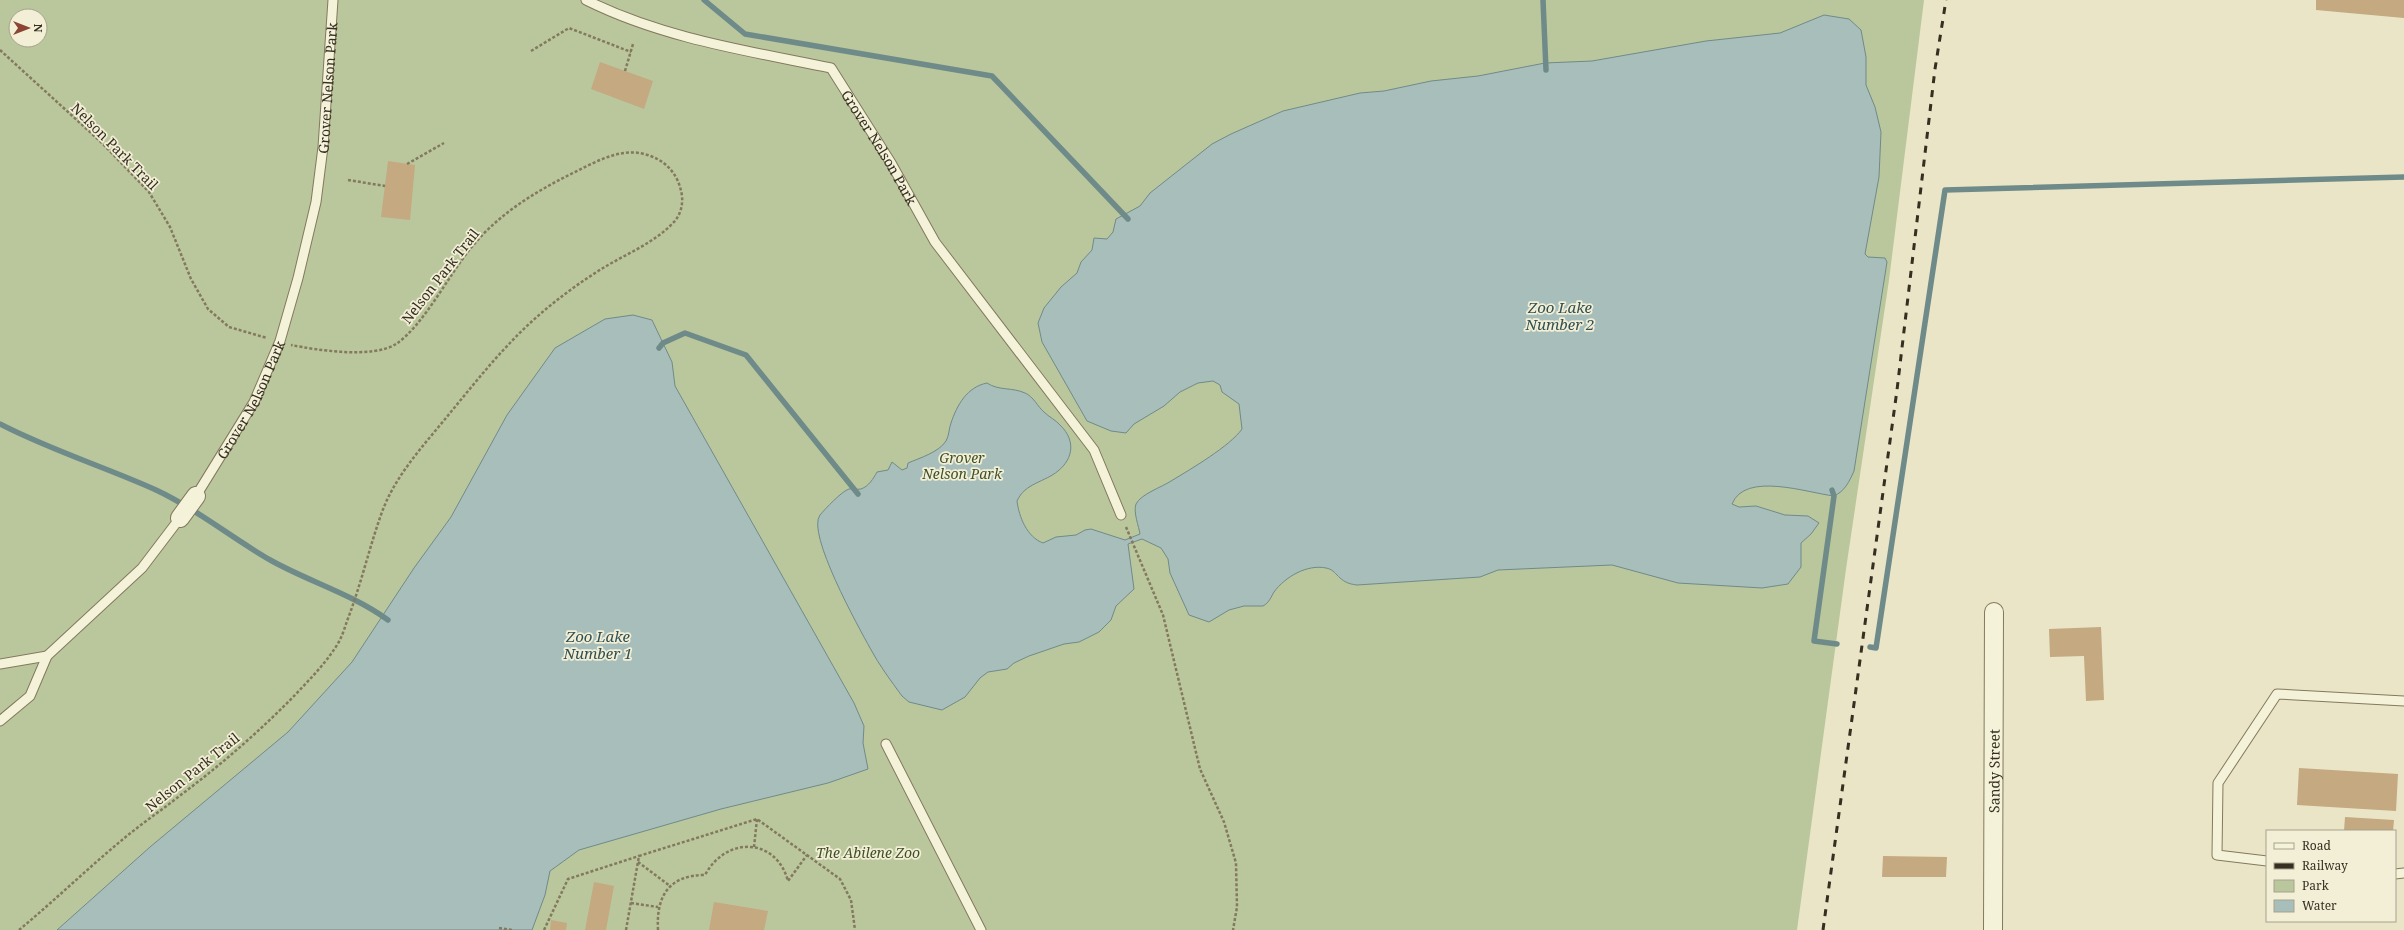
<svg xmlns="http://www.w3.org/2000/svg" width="2404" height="930" font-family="'Noto Serif',serif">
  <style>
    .green { fill: #bac79c; fill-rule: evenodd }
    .water { fill: #a8bebb; stroke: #6f8b89 }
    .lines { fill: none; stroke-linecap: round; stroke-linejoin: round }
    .stream { stroke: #6f8b89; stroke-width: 5.5 }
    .building { fill: #c4a981 }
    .lane-casing { stroke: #83795e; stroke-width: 11 }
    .street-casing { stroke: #83795e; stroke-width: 20 }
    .path { stroke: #83795e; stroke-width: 2.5; stroke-dasharray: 3 2; stroke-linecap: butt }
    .lane { stroke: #f5f2da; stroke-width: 9 }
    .street { stroke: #f5f2da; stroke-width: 18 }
    .rail { stroke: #352e21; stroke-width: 3; stroke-dasharray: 7 7; stroke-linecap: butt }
    .labels { text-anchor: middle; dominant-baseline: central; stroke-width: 3.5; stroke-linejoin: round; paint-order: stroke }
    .street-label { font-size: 14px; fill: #352e21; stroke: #f2efd6 }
    .park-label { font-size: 14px; font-style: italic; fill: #3f5029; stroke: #f2efd6 }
    .water-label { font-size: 15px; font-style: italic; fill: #315053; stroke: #f2efd6 }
  </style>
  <rect width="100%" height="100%" fill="#eae5c7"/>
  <!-- green -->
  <path class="green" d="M0 0H1924L1889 280 1846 569 1797 930H0ZM16 16H40V40H16Z"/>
  <!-- water -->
  <path class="water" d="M1824 15 1849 19 1861 30 1866 57V85L1875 107 1881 132 1879 177 1865 254 1868 257 1885 258 1887 262 1854 471C1849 482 1845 491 1834 496 1808 493 1745 471 1732 504L1739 507 1756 506 1785 515 1808 516 1819 523 1811 534 1801 543V567L1788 584 1762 588 1678 583 1612 565 1498 570 1480 577 1357 585C1337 583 1338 570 1326 568 1307 564 1285 577 1274 592 1271 597 1269 603 1263 606H1244L1229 610 1209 622 1189 615 1170 573 1168 559 1161 548 1142 539 1128 544 1134 589 1116 606 1111 620 1099 632 1079 642 1064 644 1029 656 1014 663 1007 669 988 672 980 678 965 697 942 710 909 702 902 696C891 681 879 665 870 648 859 628 806 533 820 515 825 509 842 491 849 489 852 488 857 490 861 489 869 486 873 479 877 472L888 470 892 462 902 470 907 468 908 463C920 458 939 452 946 441 949 436 949 428 951 423 957 405 967 387 987 383 999 391 1012 387 1025 393 1033 396 1038 407 1044 412 1049 417 1056 420 1061 426 1075 440 1074 458 1058 471 1045 482 1025 483 1017 501 1019 517 1027 537 1043 543L1056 537 1076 535 1085 530 1091 529 1125 540 1140 534C1139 527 1133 512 1136 504 1141 494 1162 487 1171 481 1191 469 1230 446 1242 429L1239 404 1222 392 1220 385 1213 381 1198 383 1180 392 1164 406 1134 424 1126 433 1111 431 1087 421 1042 342 1038 323 1044 308 1061 287 1077 273 1081 262 1092 250 1094 238 1107 239 1113 232 1116 219 1140 206 1150 193 1212 144 1231 134 1283 111 1360 93 1384 91 1431 81 1478 76 1545 63 1592 61 1706 41 1780 33Z
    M633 315 652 320 672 362 675 386 854 703 864 726 863 743 868 769 828 783 721 809 579 850 550 871 545 895 532 930H57L150 847 288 732 352 662 414 568 451 517 507 415 555 348 605 319Z"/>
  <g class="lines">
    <!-- stream -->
    <path class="stream" d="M704 0 745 34 992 76 1128 219
      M1543 0 1546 70
      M659 348 663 343 685 333 746 355 858 494
      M0 424C50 450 105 467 156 490 197 509 233 539 272 561 310 582 352 594 388 620
      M1832 490 1834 496 1814 641 1837 644
      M1870 647 1876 648 1945 190 2404 177"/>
  </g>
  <!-- building -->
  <path class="building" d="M2316 0H2404V18L2316 10Z
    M600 62 653 81 644 109 591 89Z
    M388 161 415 165 410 220 381 217Z
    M2101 627 2104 700 2086 701 2084 656 2050 657 2049 629Z
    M2299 768 2398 774 2396 811 2297 805Z
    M2345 817 2394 820 2393 831H2344Z
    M1883 856 1947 857 1946 877H1882Z
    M594 882 614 886 606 930H585Z
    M714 902 768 911 764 930H709Z
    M551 920 567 923 566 930H550Z"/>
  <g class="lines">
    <defs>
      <g id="lane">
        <path id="s1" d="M586 0C662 38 748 51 831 68L891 163 935 242 1094 450 1121 515"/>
        <path id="s2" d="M196 496 254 402 280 341 298 278 316 202 323 147 333 0"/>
        <path d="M0 664 47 656"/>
        <path d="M0 721 30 696 47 656 142 568 180 518"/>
        <path d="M886 744 981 930"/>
        <path d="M2267 861 2217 855 2218 783 2277 694 2404 701"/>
        <path d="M2395 874 2404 873"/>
      </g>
      <g id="street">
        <path d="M180 518 196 496"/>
        <path id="s3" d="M1993 930 1994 612"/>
      </g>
    </defs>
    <!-- lane casing -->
    <use href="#lane" class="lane-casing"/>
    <!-- street casing -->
    <use href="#street" class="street-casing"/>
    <!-- path -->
    <path class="path" d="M0 50 102 143 149 192 170 227 191 279 208 309 229 327 267 338
      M531 51 569 28 631 52
      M625 71 633 44
      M407 164 444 143
      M348 180 385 186
      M1126 527 1163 615 1200 769 1224 822 1236 863 1237 907 1233 930
      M754 847 757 819
      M638 862 670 886
      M631 903 658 907
      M499 928 512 930
      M19 930C54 901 87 869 122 840 141 824 162 810 182 794 222 764 261 730 296 694 310 679 324 665 335 648 341 640 344 630 347 621 361 585 369 548 382 512 396 474 425 444 450 413 469 390 488 366 509 344 536 315 569 289 603 268 626 254 654 243 673 223 680 216 683 206 682 196 679 174 665 159 644 154 622 148 599 160 579 170 538 190 500 212 470 249 449 275 423 326 396 344 372 359 317 350 291 345
      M544 930 568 879 639 856
      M626 930 639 856 757 819 840 879 851 900 855 930
      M658 930C656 896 669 875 705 875 726 836 776 837 788 881L807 855"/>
    <!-- lane -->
    <use href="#lane" class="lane"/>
    <!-- street -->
    <use href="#street" class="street"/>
    <!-- rail -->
    <path class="rail" d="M1823 930 1897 390 1935 69 1946 0"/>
  </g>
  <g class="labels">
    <!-- street labels -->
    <g class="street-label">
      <text stroke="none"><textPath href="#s2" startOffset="435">Grover Nelson Park</textPath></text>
      <text transform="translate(115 146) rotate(45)">Nelson Park Trail</text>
      <text stroke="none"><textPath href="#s1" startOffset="348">Grover Nelson Park</textPath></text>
      <text transform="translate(440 276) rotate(-52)">Nelson Park Trail</text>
      <text stroke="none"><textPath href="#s2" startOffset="111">Grover Nelson Park</textPath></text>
      <text stroke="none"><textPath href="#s3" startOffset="159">Sandy Street</textPath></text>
      <text transform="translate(192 772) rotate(-39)">Nelson Park Trail</text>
    </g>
    <!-- park labels -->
    <g class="park-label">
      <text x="962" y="457">Grover<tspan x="962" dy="16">Nelson Park</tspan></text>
      <text x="868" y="852">The Abilene Zoo</text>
    </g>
    <!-- water labels -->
    <g class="water-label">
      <text x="1560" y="307">Zoo Lake<tspan x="1560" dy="17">Number 2</tspan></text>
      <text x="598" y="636">Zoo Lake<tspan x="598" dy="17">Number 1</tspan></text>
    </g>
  </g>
  <!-- legend -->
  <rect x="2266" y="830" width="130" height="92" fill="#f2efd6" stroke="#a6a28e"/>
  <rect x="2274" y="843" width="20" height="6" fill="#f5f2da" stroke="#a6a28e"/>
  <text x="2302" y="850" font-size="12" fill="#352e21">Road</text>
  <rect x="2274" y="863" width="20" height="6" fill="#352e21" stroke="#a6a28e"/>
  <text x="2302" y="870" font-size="12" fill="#352e21">Railway</text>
  <rect x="2274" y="880" width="20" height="12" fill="#bac79c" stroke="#a6a28e"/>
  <text x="2302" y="890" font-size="12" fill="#352e21">Park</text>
  <rect x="2274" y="900" width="20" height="12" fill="#a8bebb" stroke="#a6a28e"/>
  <text x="2302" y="910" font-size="12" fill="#352e21">Water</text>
  <!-- north arrow -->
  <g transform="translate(28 28) rotate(90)"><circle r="19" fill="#f2efd6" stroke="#a6a28e"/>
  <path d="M0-3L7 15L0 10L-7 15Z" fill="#8c4435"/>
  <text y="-6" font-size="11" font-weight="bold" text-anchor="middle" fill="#352e21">N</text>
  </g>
</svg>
